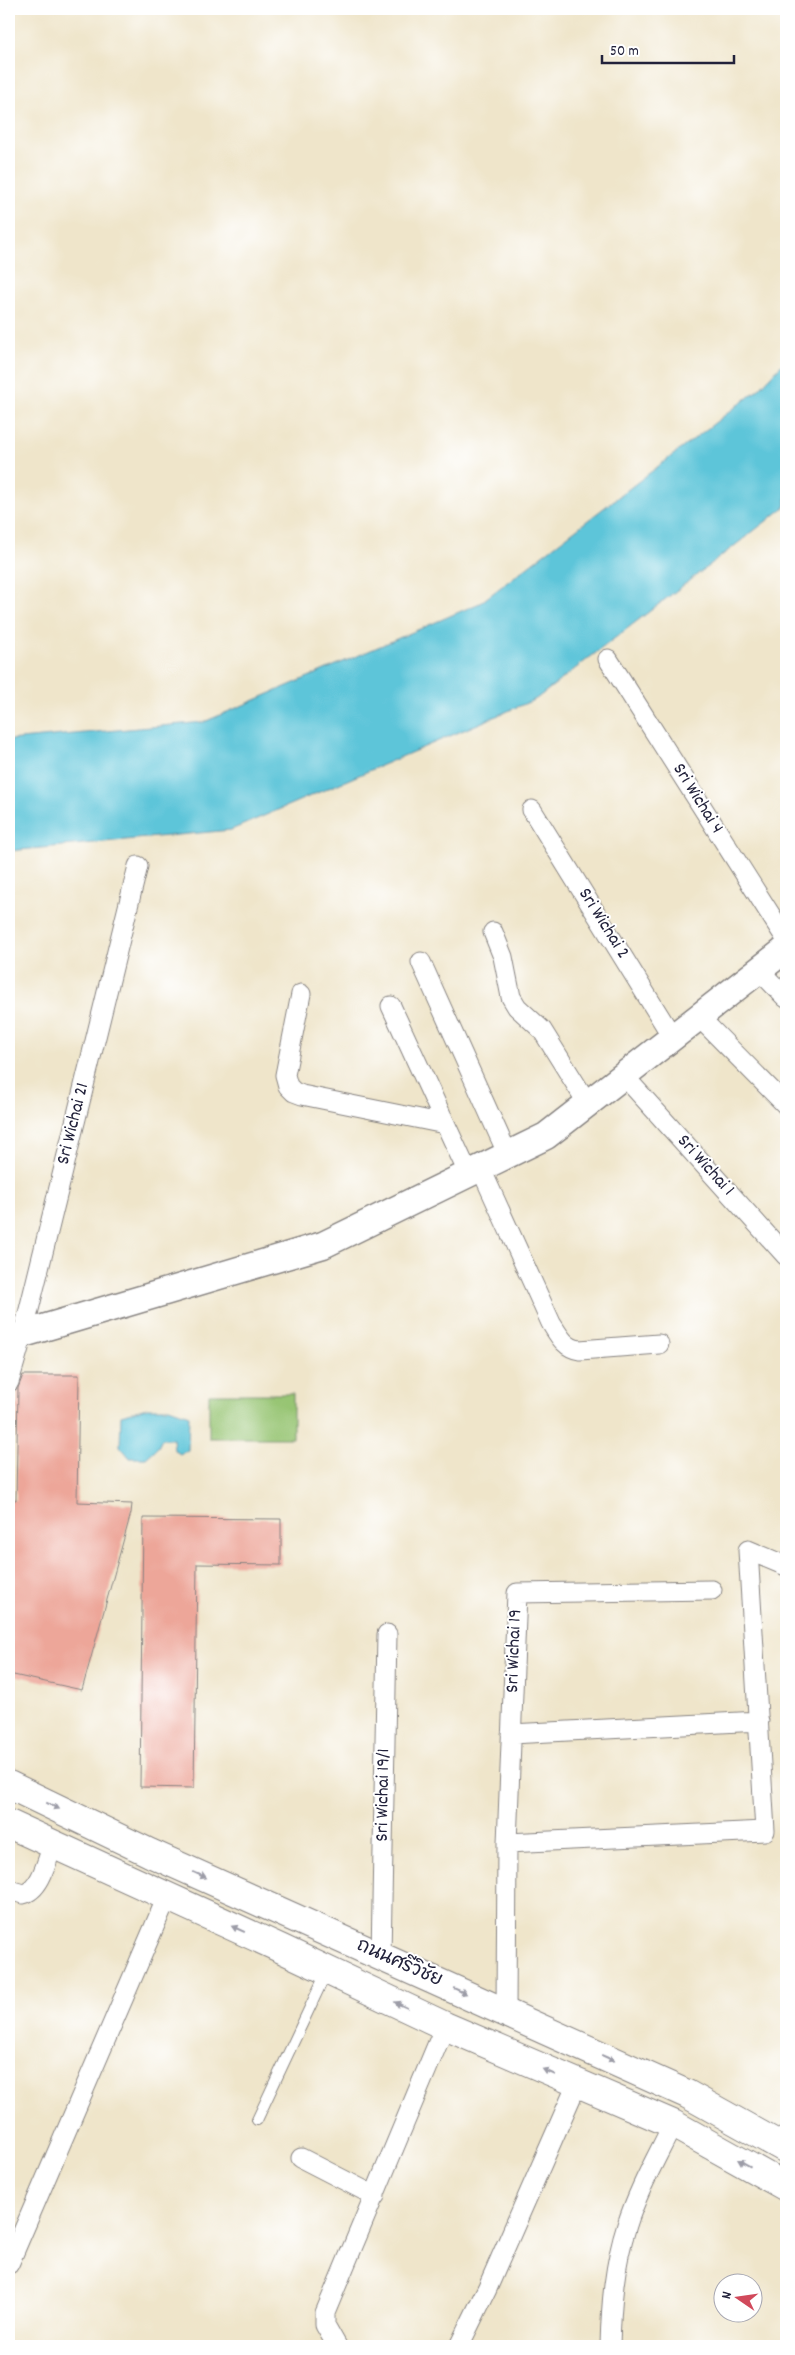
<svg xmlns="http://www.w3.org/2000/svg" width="795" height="2355" font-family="Dekko,'Playpen Sans Thai',sans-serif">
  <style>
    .green { fill: #97c573; stroke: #5c7457 }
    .water { fill: #5dc5d9; stroke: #40748a }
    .building { fill: #eda699 }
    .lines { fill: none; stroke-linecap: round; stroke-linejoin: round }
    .lane-casing { stroke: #888482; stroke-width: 12 }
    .street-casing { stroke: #888482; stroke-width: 21 }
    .secondary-casing { stroke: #888482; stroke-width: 29 }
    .primary-casing { stroke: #888482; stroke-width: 30 }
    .lane { stroke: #fff; stroke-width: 10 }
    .street { stroke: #fff; stroke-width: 19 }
    .secondary { stroke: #fff; stroke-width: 26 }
    .primary { stroke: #fff; stroke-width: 28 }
    .oneway { fill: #9c9ca7 }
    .labels { text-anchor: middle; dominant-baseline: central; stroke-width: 4; stroke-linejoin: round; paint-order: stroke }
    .street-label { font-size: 19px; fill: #22223b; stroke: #fff }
  </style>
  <rect width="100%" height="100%" fill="#fff"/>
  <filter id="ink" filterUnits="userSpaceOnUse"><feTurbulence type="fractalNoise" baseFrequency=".02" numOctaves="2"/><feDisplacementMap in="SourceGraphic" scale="10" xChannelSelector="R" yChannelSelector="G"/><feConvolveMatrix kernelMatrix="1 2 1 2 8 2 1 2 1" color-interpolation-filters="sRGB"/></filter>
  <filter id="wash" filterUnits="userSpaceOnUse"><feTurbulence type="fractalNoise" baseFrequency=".0096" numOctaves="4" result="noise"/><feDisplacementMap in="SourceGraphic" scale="20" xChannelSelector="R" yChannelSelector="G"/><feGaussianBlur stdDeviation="1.12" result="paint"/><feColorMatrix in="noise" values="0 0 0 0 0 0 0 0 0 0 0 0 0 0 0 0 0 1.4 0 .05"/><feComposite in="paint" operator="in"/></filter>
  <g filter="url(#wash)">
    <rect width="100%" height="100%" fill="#efe5ca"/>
    <!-- green -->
    <path class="green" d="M209 1394H293V1438H209Z"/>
    <!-- water -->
    <path class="water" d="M786 360V506L536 699 231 830 9 851V740L204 722 480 603 759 389Z
      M147 1408H169L189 1415 188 1450 180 1454 174 1450 173 1439H162L158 1447 146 1458H130L120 1446 121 1415Z"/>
    <g id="blocks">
      <!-- building -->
      <path class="building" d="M23 1375H79L77 1502 132 1504 131 1513 82 1690 9 1674V1499L16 1500 18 1388Z
        M143 1518 281 1519V1565L197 1564 194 1788 140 1787Z"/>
    </g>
  </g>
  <g filter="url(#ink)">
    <use href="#blocks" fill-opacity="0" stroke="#888482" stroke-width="1"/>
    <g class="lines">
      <defs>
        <path id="lane" d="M257 2120 327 1971"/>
        <path id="street" d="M608 659 786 939
          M532 810 673 1038
          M493 932 503 957 511 997 517 1007 542 1030 588 1104
          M421 962 508 1155
          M759 970 786 998
          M301 994 285 1075 288 1086 294 1092 302 1095 445 1124
          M391 1006 469 1175
          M699 1017 786 1105
          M624 1076 786 1256
          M481 1169 551 1323C559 1336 565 1348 580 1350L659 1344
          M9 1382 23 1334 138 866
          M511 1734 759 1721
          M507 1843 765 1831 748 1550 786 1566
          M9 1890 23 1894C41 1890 47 1860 53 1844
          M381 1956 387 1634
          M506 2012 507 1843 517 1593 712 1590
          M301 2158 375 2196
          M9 2264 167 1897
          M337 2346 325 2325V2313L445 2026
          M459 2346 487 2289 577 2084
          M610 2346C611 2305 614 2265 627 2225 638 2190 657 2157 673 2124"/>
        <path id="secondary" d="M23 1334 323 1245 546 1136 786 949"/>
        <path id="primary" d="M9 1785 150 1853 687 2094 786 2149
          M9 1824 282 1949 445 2026 673 2124 786 2187"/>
      </defs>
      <!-- lane casing -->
      <use href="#lane" class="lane-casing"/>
      <!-- street casing -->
      <use href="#street" class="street-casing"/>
      <!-- secondary casing -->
      <use href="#secondary" class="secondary-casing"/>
      <!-- primary casing -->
      <use href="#primary" class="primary-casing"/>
      <!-- lane -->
      <use href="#lane" class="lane"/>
      <!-- street -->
      <use href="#street" class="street"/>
      <!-- secondary -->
      <use href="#secondary" class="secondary"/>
      <!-- primary -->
      <use href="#primary" class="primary"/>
    </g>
    <!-- one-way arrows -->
    <defs><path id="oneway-solid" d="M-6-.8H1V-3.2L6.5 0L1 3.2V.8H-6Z" transform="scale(1.25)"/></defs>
    <g class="oneway">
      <use href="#oneway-solid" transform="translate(53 1806) rotate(26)"/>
      <use href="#oneway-solid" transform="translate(200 1875) rotate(24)"/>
      <use href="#oneway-solid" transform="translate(238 1929) rotate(-156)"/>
      <use href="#oneway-solid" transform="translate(460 1991) rotate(24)"/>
      <use href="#oneway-solid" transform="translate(401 2005) rotate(-155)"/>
      <use href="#oneway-solid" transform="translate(608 2058) rotate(24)"/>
      <use href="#oneway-solid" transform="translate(549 2072) rotate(-156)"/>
      <use href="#oneway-solid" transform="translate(744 2163) rotate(-151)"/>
    </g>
  </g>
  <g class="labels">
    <!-- street labels -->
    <g class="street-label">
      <text transform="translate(697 799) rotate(58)">Sri Wichai 4</text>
      <text transform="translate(603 924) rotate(58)">Sri Wichai 2</text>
      <text transform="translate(74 1124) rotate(-76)">Sri Wichai 21</text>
      <text transform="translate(705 1166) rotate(48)">Sri Wichai 1</text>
      <text transform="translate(515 1651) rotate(-88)">Sri Wichai 19</text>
      <text transform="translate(384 1795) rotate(-89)">Sri Wichai 19/1</text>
      <text transform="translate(399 1964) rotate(24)">ถนนศรีวิชัย</text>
    </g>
  </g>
  <!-- margin -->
  <rect width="795" height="2355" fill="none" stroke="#fff" stroke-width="30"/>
  <!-- north arrow -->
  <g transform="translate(738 2298) rotate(283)"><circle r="24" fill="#ffffff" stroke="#a7a7b1"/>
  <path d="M0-4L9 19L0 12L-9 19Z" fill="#d1495b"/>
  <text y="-8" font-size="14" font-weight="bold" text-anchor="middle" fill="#22223b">N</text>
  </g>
  <!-- scale -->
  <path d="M602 55v8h132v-8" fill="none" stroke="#22223b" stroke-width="2.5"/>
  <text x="610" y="55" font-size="15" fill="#22223b" stroke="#ffffff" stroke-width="4" paint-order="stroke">50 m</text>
</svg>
